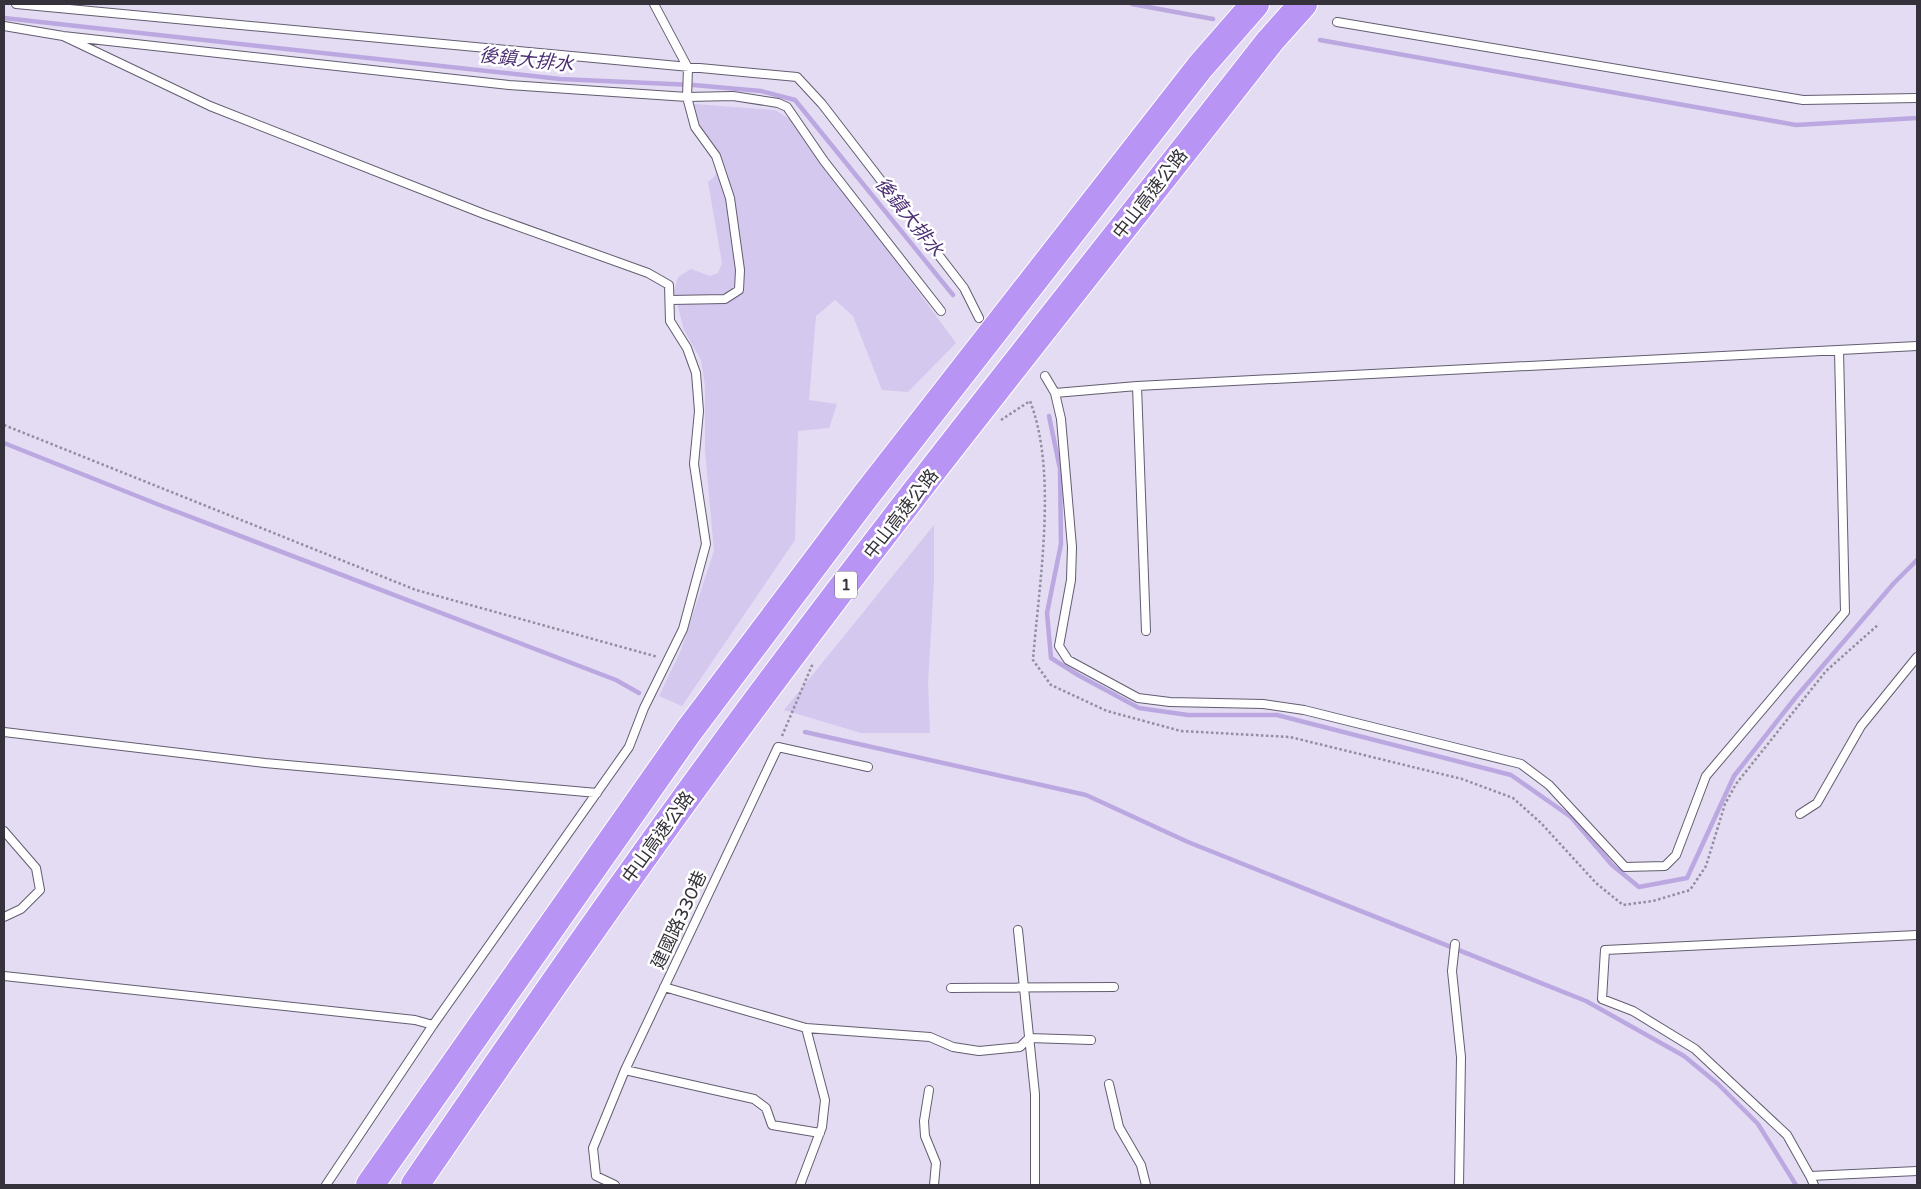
<svg xmlns="http://www.w3.org/2000/svg" width="1921" height="1189" font-family="'Varela Round','Noto Sans TC',sans-serif">
  <style>
    .green { fill: #d4c8ee }
    .lines { fill: none; stroke-linecap: round; stroke-linejoin: round }
    .stream { stroke: #bca8e1; stroke-width: 4.5 }
    .service-casing { stroke: #635d70; stroke-width: 10 }
    .motorway-casing { stroke: #fff; stroke-width: 30 }
    .path { stroke: #938d9e; stroke-width: 2.5; stroke-dasharray: 2.5 2.5; stroke-linecap: butt }
    .service { stroke: #fff; stroke-width: 8 }
    .motorway { stroke: #b894f4; stroke-width: 28 }
    .labels { text-anchor: middle; dominant-baseline: central; stroke-width: 5; stroke-linejoin: round; paint-order: stroke }
    .shield { fill: #fff; stroke: #727076; stroke-width: 1 }
    .shield-label { font-size: 16px; font-weight: bold; fill: #35323b }
    .street-label { font-size: 18px; fill: #35323b; stroke: #fff }
    .water-label { font-size: 19px; font-style: italic; fill: #4c3074; stroke: #fff }
  </style>
  <rect width="100%" height="100%" fill="#e3dcf3"/>
  <!-- green -->
  <path class="green" d="M694 104 775 110 793 121 956 343 908 392 882 390 853 316 835 300 816 316 809 400 837 404 829 428 798 431 795 540 682 706 659 696 681 650 714 551 705 451V386L701 360 684 330 674 291 678 277 691 269 710 276 718 273 722 263 708 182 715 176 718 164 691 114Z
    M934 525V581L928 683 930 733H861L784 710Z"/>
  <g class="lines">
    <!-- stream -->
    <path class="stream" d="M1132 4 1213 19
      M4 18 560 79 693 85 761 91 795 100 953 295
      M1320 40 1796 125 1917 118
      M1049 416 1060 469 1061 544 1047 613 1051 658 1078 675 1139 708 1188 715H1277L1511 775 1571 817 1612 865 1639 887 1687 878 1734 776 1796 697 1894 583 1917 560
      M4 443 162 506 616 680 639 693
      M805 732 1086 795 1188 842 1586 1001 1684 1056 1718 1084 1758 1124 1796 1185"/>
    <defs>
      <path id="service" d="M16 4 797 77 822 104 964 288 979 318
        M654 4 688 68 687 97 695 127 716 156 730 198 740 270 739 290 725 299 670 300
        M1337 22 1803 100 1917 98
        M4 26 63 36 509 85 687 97 733 96 778 103 787 107 824 161 941 311
        M63 36 210 106 484 214 648 273 669 285 670 321 687 348 696 373 699 411 694 464 706 544 683 629 644 708 629 747 433 1025 326 1185
        M1045 376 1055 393 1061 419 1072 547 1071 580 1059 646 1068 660 1138 698 1170 702 1263 704 1304 710 1521 764 1549 785 1625 867 1665 866 1676 855 1706 776 1845 612 1839 351
        M1137 386 1146 631
        M1055 393 1137 386 1917 346
        M4 732 265 763 597 793
        M1800 814 1817 803 1861 726 1917 657
        M4 831 36 868 40 890 21 909 4 917
        M1018 930 1035 1094V1185
        M1455 944 1452 971 1461 1057 1459 1185
        M4 976 415 1020 433 1025
        M664 987 806 1028 930 1037 953 1047 979 1051 1020 1047 1029 1038 1091 1040
        M951 988 1114 987
        M625 1070 754 1099 766 1108 772 1125 820 1133
        M1109 1084 1119 1127 1141 1165 1146 1185
        M929 1090 924 1121 925 1136 936 1163 934 1185
        M1810 1176 1787 1135 1695 1049 1633 1011 1602 999 1605 950 1917 935
        M615 1185 596 1176 593 1148 625 1070 778 747 868 767
        M800 1185 822 1127 825 1100 806 1028
        M1814 1185 1810 1176 1917 1171"/>
      <path id="motorway" d="M370 1185 688 732 867 494 1200 67 1255 4
        M415 1185C512 1043 610 901 712 762 891 517 1083 280 1270 41L1303 4"/>
    </defs>
    <!-- service casing -->
    <use href="#service" class="service-casing"/>
    <!-- motorway casing -->
    <use href="#motorway" class="motorway-casing"/>
    <!-- path -->
    <path class="path" d="M1001 420 1030 401C1058 473 1039 583 1033 660L1051 685 1107 711 1181 731 1290 737 1462 779 1513 798 1541 823 1596 883 1623 905 1653 901 1690 890 1706 866 1725 804 1736 784 1826 671 1879 624
      M4 425 416 590 658 657
      M782 736 813 663"/>
    <!-- service -->
    <use href="#service" class="service"/>
    <!-- motorway -->
    <use href="#motorway" class="motorway"/>
  </g>
  <g class="labels">
    <!-- shield labels -->
    <rect class="shield" x="835" y="571.5" width="22" height="27" rx="4"/>
    <g class="shield-label">
      <text x="846" y="585">1</text>
    </g>
    <!-- street labels -->
    <g class="street-label">
      <text transform="translate(1150 194) rotate(-52)">中山高速公路</text>
      <text transform="translate(901 514) rotate(-52)">中山高速公路</text>
      <text transform="translate(658 837) rotate(-54)">中山高速公路</text>
      <text transform="translate(679 920) rotate(-65)">建國路330巷</text>
    </g>
    <!-- water labels -->
    <g class="water-label">
      <text transform="translate(526 60) rotate(6)">後鎮大排水</text>
      <text transform="translate(909 217) rotate(51)">後鎮大排水</text>
    </g>
  </g>
  <!-- border -->
  <rect width="1921" height="1189" fill="none" stroke="#35323b" stroke-width="10"/>
</svg>
